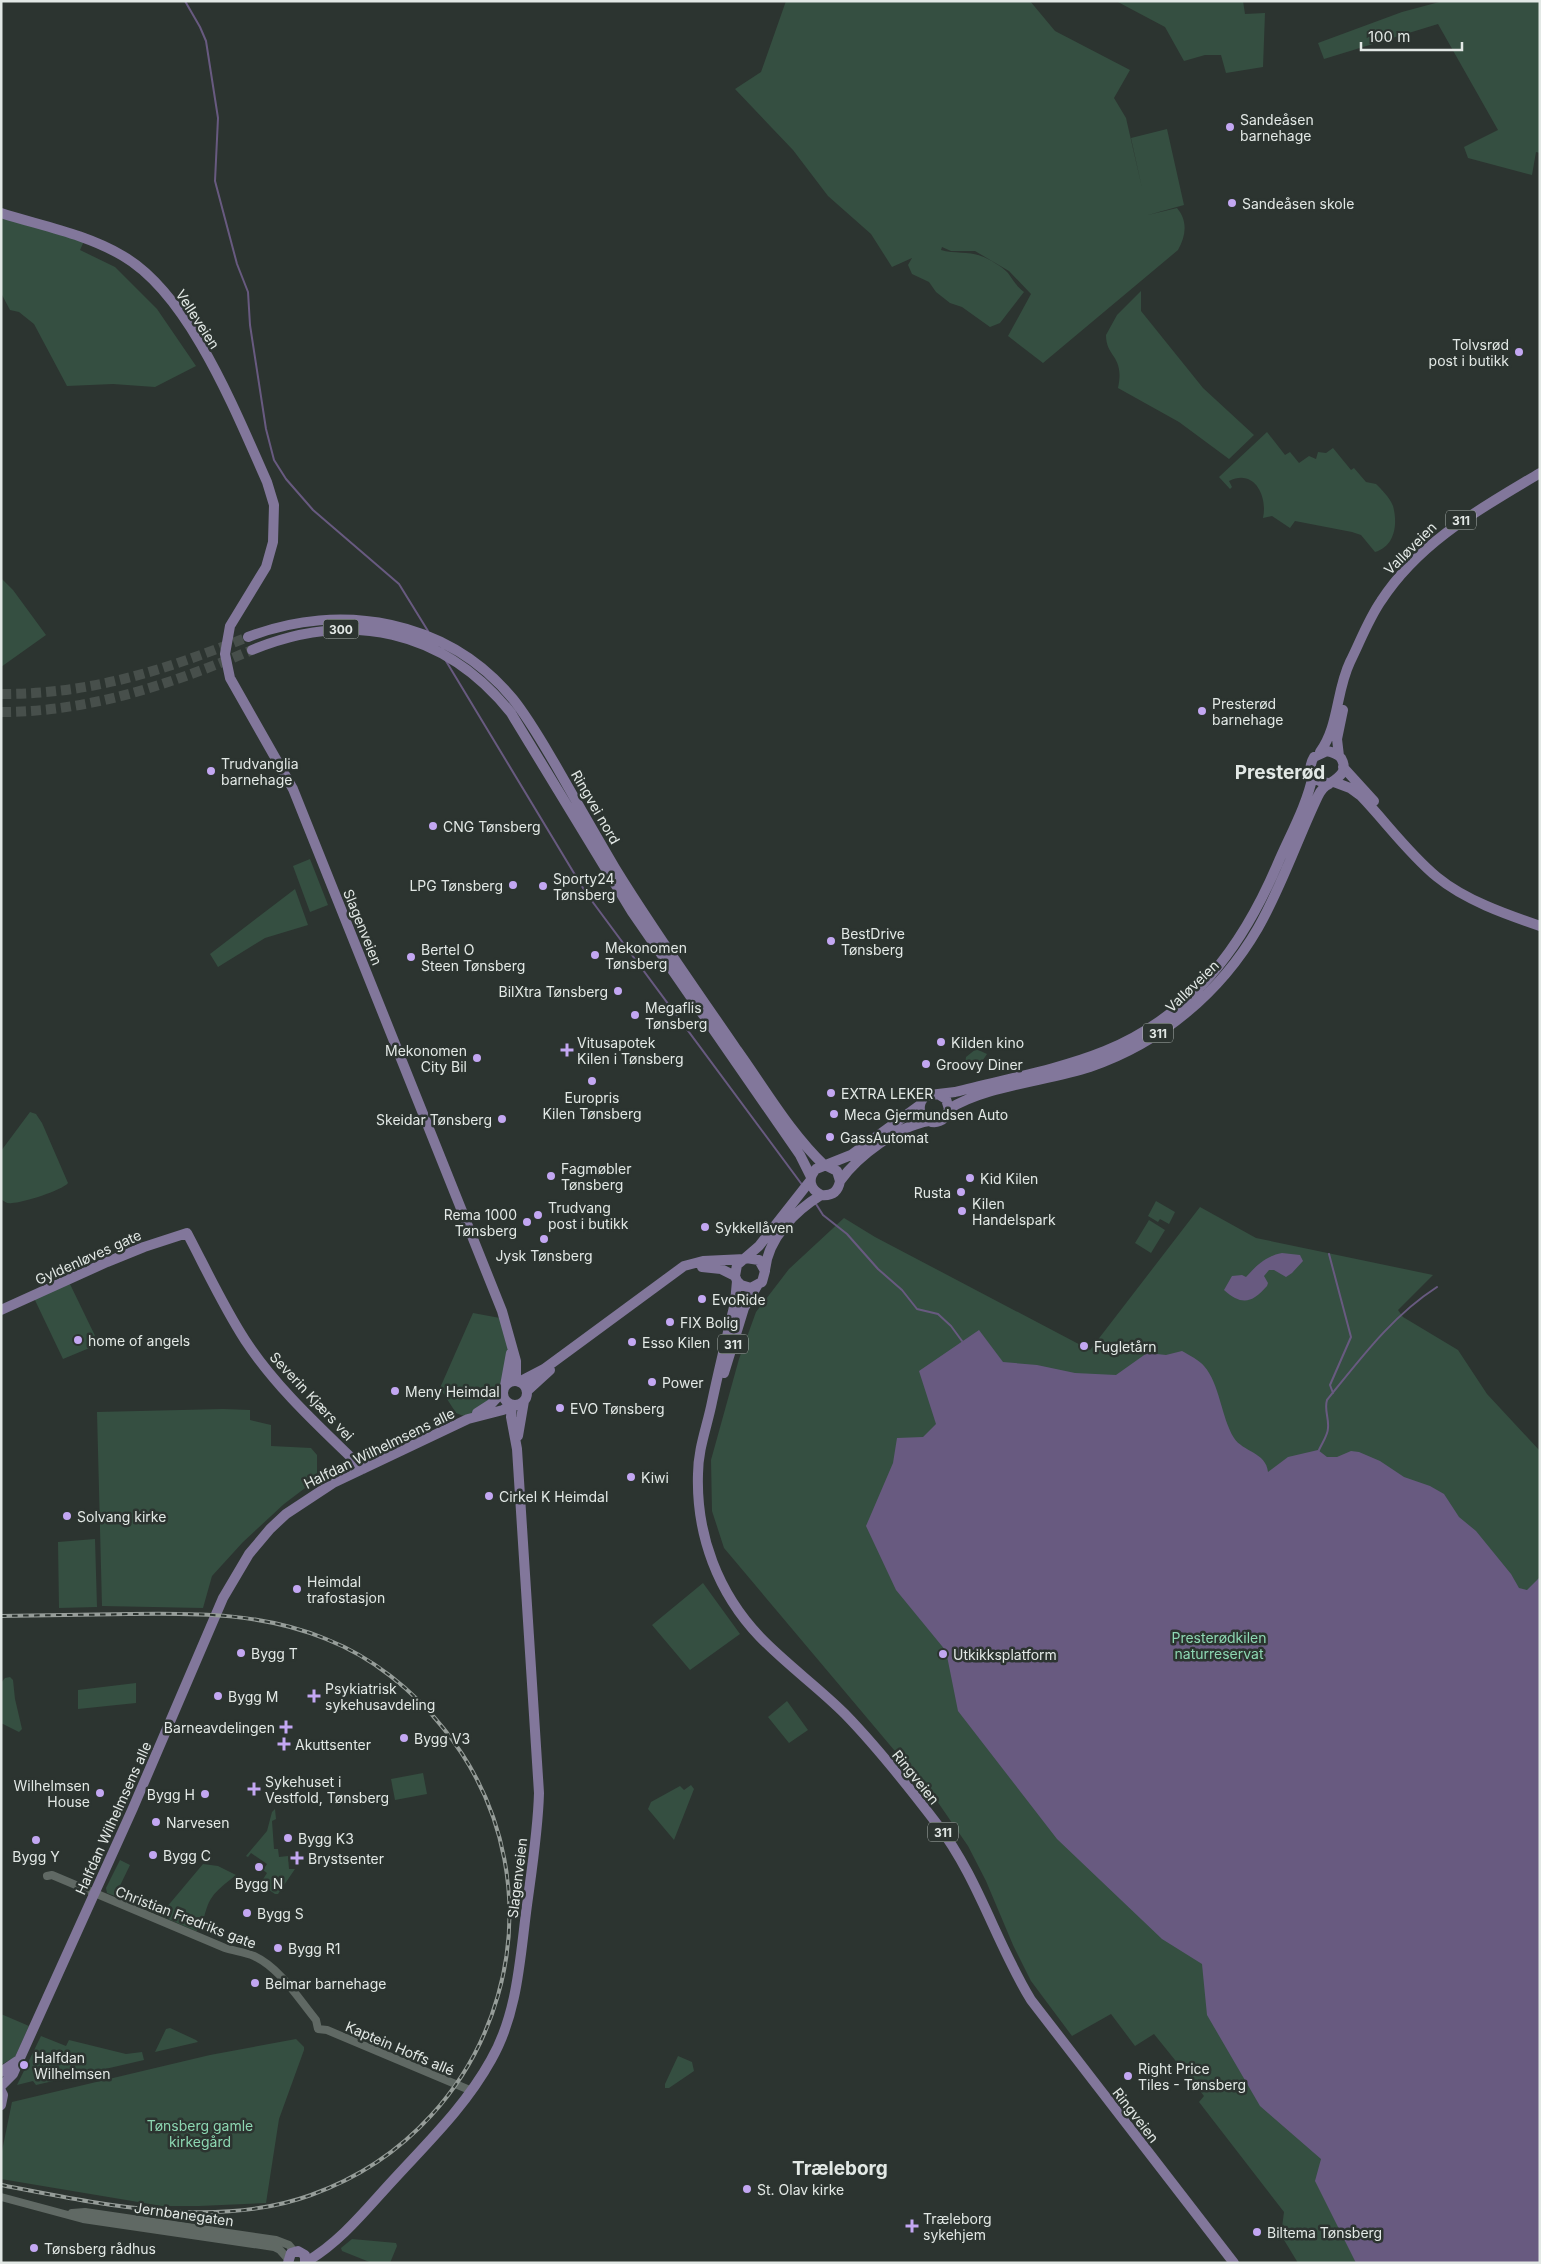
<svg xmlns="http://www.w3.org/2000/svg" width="1541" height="2264" font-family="Inter,sans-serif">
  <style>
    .green { fill: #354f41 }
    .water { fill: #685a80 }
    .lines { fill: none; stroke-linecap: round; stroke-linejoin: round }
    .stream { stroke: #685a80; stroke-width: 2 }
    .major-tunnel { stroke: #474f4b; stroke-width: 10; stroke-dasharray: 10 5; stroke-linecap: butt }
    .minor { stroke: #606964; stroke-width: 8 }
    .major { stroke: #82779b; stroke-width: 10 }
    .rail-casing { stroke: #969d99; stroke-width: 4 }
    .rail { stroke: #2c3430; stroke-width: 2; stroke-dasharray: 5.5; stroke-linecap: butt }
    .poi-dot { fill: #c3a7f2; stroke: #2c3430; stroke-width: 2 }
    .labels { text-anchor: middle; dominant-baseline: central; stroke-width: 5; stroke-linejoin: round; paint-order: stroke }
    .shield { fill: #2c3430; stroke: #abb2af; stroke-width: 1 }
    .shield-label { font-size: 12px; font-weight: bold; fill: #e2e8e5 }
    .poi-label { font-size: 14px; fill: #e2e8e5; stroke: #2c3430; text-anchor: start }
    .street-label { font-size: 14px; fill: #e2e8e5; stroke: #2c3430 }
    .park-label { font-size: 14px; fill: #8dd7b2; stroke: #2c3430 }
    .district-label { font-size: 19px; font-weight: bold; fill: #e2e8e5; stroke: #2c3430 }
  </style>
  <rect width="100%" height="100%" fill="#2c3430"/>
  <!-- green -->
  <path class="green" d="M786 1H1030L1055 31 1130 70 1114 98 1126 118 1142 188 1131 138 1167 129 1184 205 1148 215 1177 208C1188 221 1186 236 1178 250L1043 363 1008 336 1031 294 1009 271 975 251H951L942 247 941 250C954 254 968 251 981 256 989 259 1003 267 1008 273 1014 281 1016 286 1024 292L1000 323 990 327 962 307 950 303 936 292 929 282 912 274 908 265 912 258 892 267 871 234 828 196 793 150 735 89 761 72Z
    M1116 1H1243L1245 14 1265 13 1263 67 1226 73 1221 55H1205L1184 61 1165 27Z
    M1443 1H1540V153L1536 152 1532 175 1468 158 1464 147 1498 130 1438 24 1324 59 1318 43 1402 12Z
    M1 218 85 239 80 250 115 267 157 309 196 366 155 387 113 384 67 386 34 324 19 312 10 310 1 293Z
    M1141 291V311L1203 388 1254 435 1229 459 1179 422 1118 388C1125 355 1106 358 1106 335L1117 315Z
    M1267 432 1285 455 1290 452 1299 463 1309 456 1316 459 1318 452 1326 453 1333 448 1351 470 1354 468 1366 482 1376 484C1382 490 1390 498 1393 506 1398 524 1395 546 1375 552L1361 535 1352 532 1295 521 1290 528 1272 516 1263 518C1268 496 1254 468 1229 481L1232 487 1230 489 1219 477Z
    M1 578 13 590 46 635 1 667Z
    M310 859 328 905 310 912 293 866Z
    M295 889 308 925 265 938 218 967 210 954Z
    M976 1049 987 1054 979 1066 967 1070 965 1064 966 1057Z
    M30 1112 36 1114 42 1123 68 1183C63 1190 22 1203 12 1203 7 1204 5 1202 1 1199V1151Z
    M1156 1201 1175 1212 1169 1224 1160 1219 1158 1222 1148 1216Z
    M1200 1207 1256 1238 1433 1275 1398 1310 1403 1317 1458 1350 1487 1394 1540 1451V2263H1298L1281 2235 1284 2212 1199 2102 1204 2096 1154 2034 1135 2046 1111 2014 1072 2036 1031 1981 1013 1945 986 1881 968 1846 937 1801 724 1548 712 1511 711 1460 739 1359 756 1312 789 1269 844 1218 875 1237 1090 1350Z
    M1149 1220 1165 1230 1151 1253 1135 1243Z
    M68 1280 99 1344 63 1359 33 1296Z
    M473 1313 500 1318 509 1346 501 1387 491 1402 466 1417 456 1413 440 1388Z
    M223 1409 250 1410V1420L271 1425V1446L311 1448 317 1455V1479L284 1504 243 1542 212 1576 203 1608 102 1606 97 1412Z
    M95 1539 97 1607 59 1608 58 1542Z
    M703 1583 740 1634 690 1670 652 1625Z
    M10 1677 13 1680 15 1699 22 1729 19 1732 1 1723V1683L5 1678Z
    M136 1683V1703L78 1709V1690Z
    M787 1701 808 1730 789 1743 768 1717Z
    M423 1773 427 1794 395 1800 391 1779Z
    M691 1785 694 1789 674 1840 648 1809 651 1802 680 1786 684 1790Z
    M275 1809 276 1819 272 1821 274 1849H278L279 1857 288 1856 289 1869H295L278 1894H275L260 1884 267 1873 263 1870 267 1864 251 1853 248 1857 246 1856 267 1831 272 1812Z
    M120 1860 130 1865 115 1896 107 1893 106 1888Z
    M203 1864 218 1866 236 1875C212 1894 208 1897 202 1927L196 1931 161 1916V1914Z
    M1 2014 29 2026 15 2057 1 2065Z
    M170 2028 196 2040 198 2042 155 2052 166 2029Z
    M41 2036 66 2046 69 2040 126 2054 142 2052 144 2060 36 2085 33 2081 17 2085Z
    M296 2039 304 2047V2050L279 2119 266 2203 199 2206H162L1 2179V2156L12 2102 210 2055Z
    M678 2056 692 2062 694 2071 669 2088H665V2084Z
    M352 2239 396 2243 397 2246 390 2263H372L342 2251 341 2248Z"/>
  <!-- water -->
  <path class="water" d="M1282 1253 1300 1255 1303 1261 1292 1273 1286 1277 1274 1270H1269L1264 1276 1268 1283 1267 1286C1252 1303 1242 1306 1224 1290L1232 1276 1242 1275 1246 1277C1257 1265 1266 1256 1282 1253Z
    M979 1330 1003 1362 1037 1365 1075 1373 1116 1375 1147 1353 1166 1355 1182 1351C1189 1355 1199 1360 1204 1366 1220 1384 1221 1417 1234 1438 1243 1452 1266 1452 1268 1472L1288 1457 1318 1450 1327 1457H1337L1351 1451 1359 1452 1380 1461 1404 1477 1430 1486 1444 1494 1459 1517 1476 1531 1511 1574 1519 1588 1527 1590 1540 1577V2263H1356L1315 2181 1321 2159 1260 2106 1207 2015 1202 1964 1162 1939 1057 1839 958 1711 946 1651 896 1590 866 1526 893 1463 897 1438 923 1437 936 1424 919 1371Z"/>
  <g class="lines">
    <!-- stream -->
    <path class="stream" d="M185 1 200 27 206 41 218 118 215 181 237 264 248 292 250 325 266 429 274 460 286 479 313 510 399 584 428 631
      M446 661 586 893 803 1186
      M816 1204 823 1215 847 1234 878 1269 902 1290 917 1309 938 1314 951 1326 962 1341
      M1329 1254 1351 1337 1330 1385 1333 1393
      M1319 1450C1322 1443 1328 1435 1328 1428 1329 1417 1324 1410 1327 1400 1361 1358 1392 1316 1437 1287"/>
    <!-- major-tunnel -->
    <path class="major-tunnel" d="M1 694C94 694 164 670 248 637
      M1 712C90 712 171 684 252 650"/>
    <!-- minor -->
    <path class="minor" d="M47 1876 52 1875 225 1948C234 1951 245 1952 254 1956 280 1968 298 1998 316 2020L318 2029 327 2030 472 2091
      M1 2197 83 2219 274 2247 280 2250 288 2259
      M72 2213 85 2212 276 2240 289 2245 294 2251"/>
    <!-- major -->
    <path class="major" d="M1 213C42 226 86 234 123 256 190 295 236 413 267 482L274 505 273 542 266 567 230 626 225 654 230 678 293 789 502 1311 516 1361V1381
      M248 637C341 601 448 620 513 699 529 719 542 742 555 764 575 799 595 834 615 868 653 930 696 990 737 1050 765 1089 790 1133 825 1166
      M252 650C349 610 444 629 511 713L632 912 800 1155 811 1177
      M1320 752C1339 726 1336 691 1350 662 1360 642 1368 620 1381 601 1420 541 1480 509 1540 473
      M1339 756 1337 739 1343 710
      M1343 767 1374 801
      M1334 782 1350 788 1361 796C1386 822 1408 853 1437 877 1465 900 1505 914 1540 926
      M938 1094 955 1092C1005 1079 1058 1070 1105 1051 1192 1015 1242 948 1278 863 1290 835 1307 805 1313 775
      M949 1109 946 1099 938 1094 925 1096C907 1116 941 1136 949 1109 984 1086 1047 1081 1090 1067 1161 1043 1221 992 1258 928 1282 886 1297 840 1318 796 1320 792 1324 786 1329 784 1338 778 1349 772 1341 758 1337 753 1332 752 1327 751L1314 757C1306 770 1314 783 1329 783
      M827 1166 837 1171 840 1181C838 1192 832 1196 821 1195 810 1189 807 1179 816 1169L851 1155 920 1105
      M840 1181C858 1156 898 1126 929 1121
      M746 1258 759 1260 765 1271 762 1282 751 1288 741 1285 737 1281 735 1276 737 1265 759 1246 810 1181
      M702 1267 721 1269 735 1276
      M765 1270C768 1238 795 1211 821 1195
      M737 1281 735 1303C727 1336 719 1369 712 1402 707 1427 698 1449 698 1474 696 1535 718 1593 760 1637 787 1665 818 1687 845 1714 878 1748 908 1786 937 1824 978 1877 996 1943 1031 2000L1234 2263
      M1 1310 107 1262 144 1247 187 1233C206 1269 223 1306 245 1340 277 1389 322 1429 363 1469
      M724 1373 744 1308 757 1286
      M503 1393a12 12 0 1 1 24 0a12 12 0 1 1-24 0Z
      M519 1382 544 1369 684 1266 703 1261 745 1259
      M505 1386 511 1353
      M527 1391 550 1370
      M477 1413 491 1404 502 1392
      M518 1436 524 1401
      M1 2072 17 2061
      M1 2086 13 2074 20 2058 133 1808 223 1598 249 1554 270 1529 286 1514 333 1483 468 1419 503 1410 511 1405
      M1 2091 3 2095 1 2105
      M306 2262C342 2241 367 2208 396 2177 431 2139 466 2105 491 2060 518 2013 520 1957 527 1905 532 1868 538 1830 539 1793L517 1449 511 1417 512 1405
      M288 2263 291 2253 298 2251 305 2255V2263"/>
    <defs>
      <path id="rail" d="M1 1616C45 1615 88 1615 131 1614 198 1613 263 1613 326 1639 372 1657 413 1690 444 1729 572 1888 504 2126 311 2195 215 2230 99 2204 1 2185"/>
    </defs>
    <!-- rail casing -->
    <use href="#rail" class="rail-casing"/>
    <!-- rail -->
    <use href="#rail" class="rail"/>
  </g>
  <!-- markers -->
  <g class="poi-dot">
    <circle cx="1230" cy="127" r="5"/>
    <circle cx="1232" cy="203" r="5"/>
    <circle cx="1519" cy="352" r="5"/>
    <circle cx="1202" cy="711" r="5"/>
    <circle cx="211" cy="771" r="5"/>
    <circle cx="433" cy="826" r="5"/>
    <circle cx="513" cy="885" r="5"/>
    <circle cx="543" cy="886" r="5"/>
    <circle cx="831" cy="941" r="5"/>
    <circle cx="595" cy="955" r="5"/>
    <circle cx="411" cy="957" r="5"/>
    <circle cx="618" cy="991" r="5"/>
    <circle cx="635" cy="1015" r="5"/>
    <circle cx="941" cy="1042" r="5"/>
    <path d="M564.5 1042.5h5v5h5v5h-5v5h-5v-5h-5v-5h5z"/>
    <circle cx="477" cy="1058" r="5"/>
    <circle cx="926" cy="1064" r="5"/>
    <circle cx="592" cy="1081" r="5"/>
    <circle cx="831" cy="1093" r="5"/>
    <circle cx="834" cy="1114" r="5"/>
    <circle cx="502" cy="1119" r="5"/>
    <circle cx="830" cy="1137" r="5"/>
    <circle cx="551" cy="1176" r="5"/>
    <circle cx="970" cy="1178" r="5"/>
    <circle cx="961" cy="1192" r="5"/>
    <circle cx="962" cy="1211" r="5"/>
    <circle cx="538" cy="1215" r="5"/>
    <circle cx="527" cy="1222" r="5"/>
    <circle cx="705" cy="1227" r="5"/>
    <circle cx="544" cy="1239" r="5"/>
    <circle cx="702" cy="1299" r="5"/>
    <circle cx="670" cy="1322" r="5"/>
    <circle cx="78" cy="1340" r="5"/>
    <circle cx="632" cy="1342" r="5"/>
    <circle cx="1084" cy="1346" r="5"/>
    <circle cx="652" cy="1382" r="5"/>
    <circle cx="395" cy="1391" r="5"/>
    <circle cx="560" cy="1408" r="5"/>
    <circle cx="631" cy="1477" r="5"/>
    <circle cx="489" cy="1496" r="5"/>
    <circle cx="67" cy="1516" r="5"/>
    <circle cx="297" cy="1589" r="5"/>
    <circle cx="241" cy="1653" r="5"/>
    <circle cx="943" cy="1654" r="5"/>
    <circle cx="218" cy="1696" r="5"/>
    <path d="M311.5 1688.5h5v5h5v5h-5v5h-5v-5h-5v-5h5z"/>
    <path d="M283.5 1719.5h5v5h5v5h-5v5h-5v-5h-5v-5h5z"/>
    <circle cx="404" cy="1738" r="5"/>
    <path d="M281.5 1736.5h5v5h5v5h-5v5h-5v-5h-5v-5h5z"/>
    <path d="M251.5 1781.5h5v5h5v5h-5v5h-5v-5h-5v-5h5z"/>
    <circle cx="100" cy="1793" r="5"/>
    <circle cx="205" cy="1794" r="5"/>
    <circle cx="156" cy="1822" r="5"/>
    <circle cx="288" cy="1838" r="5"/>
    <circle cx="36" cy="1840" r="5"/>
    <circle cx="153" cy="1855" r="5"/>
    <path d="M294.5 1850.5h5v5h5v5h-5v5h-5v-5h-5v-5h5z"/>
    <circle cx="259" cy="1867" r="5"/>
    <circle cx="247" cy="1913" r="5"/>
    <circle cx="278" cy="1948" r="5"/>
    <circle cx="255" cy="1983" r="5"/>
    <circle cx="24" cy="2065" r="5"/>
    <circle cx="1128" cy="2076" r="5"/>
    <circle cx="747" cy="2189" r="5"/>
    <path d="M909.5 2218.5h5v5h5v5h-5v5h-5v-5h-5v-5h5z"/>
    <circle cx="1257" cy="2232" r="5"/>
    <circle cx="34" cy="2248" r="5"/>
  </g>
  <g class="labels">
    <!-- shield labels -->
    <g class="shield">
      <rect x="1446" y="510.5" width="30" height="19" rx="4"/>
      <rect x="323.5" y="619.5" width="35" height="19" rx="4"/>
      <rect x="1143" y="1023.5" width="30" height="19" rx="4"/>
      <rect x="718" y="1334.5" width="30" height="19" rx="4"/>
      <rect x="928" y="1822.5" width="30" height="19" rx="4"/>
    </g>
    <g class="shield-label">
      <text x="1461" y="520">311</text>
      <text x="341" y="629">300</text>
      <text x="1158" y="1033">311</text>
      <text x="733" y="1344">311</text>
      <text x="943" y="1832">311</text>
    </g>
    <!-- poi labels -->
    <g class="poi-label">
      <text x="1240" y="119">Sandeåsen<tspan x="1240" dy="16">barnehage</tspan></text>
      <text x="1242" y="203">Sandeåsen skole</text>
      <text x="1509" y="344" text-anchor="end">Tolvsrød<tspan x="1509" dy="16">post i butikk</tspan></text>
      <text x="1212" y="703">Presterød<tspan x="1212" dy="16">barnehage</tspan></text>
      <text x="221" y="763">Trudvanglia<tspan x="221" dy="16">barnehage</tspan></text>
      <text x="443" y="826">CNG Tønsberg</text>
      <text x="553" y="878">Sporty24<tspan x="553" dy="16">Tønsberg</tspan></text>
      <text x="503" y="885" text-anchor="end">LPG Tønsberg</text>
      <text x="841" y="933">BestDrive<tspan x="841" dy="16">Tønsberg</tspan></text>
      <text x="605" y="947">Mekonomen<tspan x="605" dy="16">Tønsberg</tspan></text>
      <text x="421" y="949">Bertel O<tspan x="421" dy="16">Steen Tønsberg</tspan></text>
      <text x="608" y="991" text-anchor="end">BilXtra Tønsberg</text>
      <text x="645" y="1007">Megaflis<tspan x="645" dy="16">Tønsberg</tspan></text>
      <text x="577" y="1042">Vitusapotek<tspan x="577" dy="16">Kilen i Tønsberg</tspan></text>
      <text x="951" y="1042">Kilden kino</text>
      <text x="467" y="1050" text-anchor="end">Mekonomen<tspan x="467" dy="16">City Bil</tspan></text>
      <text x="936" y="1064">Groovy Diner</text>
      <text x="841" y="1093">EXTRA LEKER</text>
      <text x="592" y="1097" text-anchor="middle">Europris<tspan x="592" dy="16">Kilen Tønsberg</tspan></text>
      <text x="844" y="1114">Meca Gjermundsen Auto</text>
      <text x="492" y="1119" text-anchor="end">Skeidar Tønsberg</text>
      <text x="840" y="1137">GassAutomat</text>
      <text x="561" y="1168">Fagmøbler<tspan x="561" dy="16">Tønsberg</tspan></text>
      <text x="980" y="1178">Kid Kilen</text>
      <text x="951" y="1192" text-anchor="end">Rusta</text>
      <text x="972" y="1203">Kilen<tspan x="972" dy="16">Handelspark</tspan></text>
      <text x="548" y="1207">Trudvang<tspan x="548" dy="16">post i butikk</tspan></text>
      <text x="517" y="1214" text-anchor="end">Rema 1000<tspan x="517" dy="16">Tønsberg</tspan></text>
      <text x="715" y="1227">Sykkellåven</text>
      <text x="544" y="1255" text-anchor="middle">Jysk Tønsberg</text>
      <text x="712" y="1299">EvoRide</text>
      <text x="680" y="1322">FIX Bolig</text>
      <text x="88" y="1340">home of angels</text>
      <text x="642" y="1342">Esso Kilen</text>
      <text x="1094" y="1346">Fugletårn</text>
      <text x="662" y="1382">Power</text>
      <text x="405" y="1391">Meny Heimdal</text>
      <text x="570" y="1408">EVO Tønsberg</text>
      <text x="641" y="1477">Kiwi</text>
      <text x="499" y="1496">Cirkel K Heimdal</text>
      <text x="77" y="1516">Solvang kirke</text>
      <text x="307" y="1581">Heimdal<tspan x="307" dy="16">trafostasjon</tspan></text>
      <text x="251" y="1653">Bygg T</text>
      <text x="953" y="1654">Utkikksplatform</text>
      <text x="325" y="1688">Psykiatrisk<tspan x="325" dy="16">sykehusavdeling</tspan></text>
      <text x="228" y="1696">Bygg M</text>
      <text x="275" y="1727" text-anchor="end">Barneavdelingen</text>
      <text x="414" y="1738">Bygg V3</text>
      <text x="295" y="1744">Akuttsenter</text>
      <text x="265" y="1781">Sykehuset i<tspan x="265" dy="16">Vestfold, Tønsberg</tspan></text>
      <text x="90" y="1785" text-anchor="end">Wilhelmsen<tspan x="90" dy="16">House</tspan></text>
      <text x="195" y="1794" text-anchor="end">Bygg H</text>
      <text x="166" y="1822">Narvesen</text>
      <text x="298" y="1838">Bygg K3</text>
      <text x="163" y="1855">Bygg C</text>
      <text x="36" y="1856" text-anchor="middle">Bygg Y</text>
      <text x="308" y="1858">Brystsenter</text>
      <text x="259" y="1883" text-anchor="middle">Bygg N</text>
      <text x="257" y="1913">Bygg S</text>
      <text x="288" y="1948">Bygg R1</text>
      <text x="265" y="1983">Belmar barnehage</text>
      <text x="34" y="2057">Halfdan<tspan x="34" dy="16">Wilhelmsen</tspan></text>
      <text x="1138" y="2068">Right Price<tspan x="1138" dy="16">Tiles - Tønsberg</tspan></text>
      <text x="757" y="2189">St. Olav kirke</text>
      <text x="923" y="2218">Træleborg<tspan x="923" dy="16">sykehjem</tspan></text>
      <text x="1267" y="2232">Biltema Tønsberg</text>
      <text x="44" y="2248">Tønsberg rådhus</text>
    </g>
    <!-- street labels -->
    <g class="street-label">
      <text transform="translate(198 319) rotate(57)">Velleveien</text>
      <text transform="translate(1410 548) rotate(-45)">Valløveien</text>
      <text transform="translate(596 807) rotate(60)">Ringvei nord</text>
      <text transform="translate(363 927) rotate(68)">Slagenveien</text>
      <text transform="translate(1192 986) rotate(-44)">Valløveien</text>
      <text transform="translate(88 1257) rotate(-24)">Gyldenløves gate</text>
      <text transform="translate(312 1396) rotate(47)">Severin Kjærs vei</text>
      <text transform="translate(379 1448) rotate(-26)">Halfdan Wilhelmsens alle</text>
      <text transform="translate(916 1777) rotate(51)">Ringveien</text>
      <text transform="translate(113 1818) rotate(-66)">Halfdan Wilhelmsens alle</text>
      <text transform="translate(517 1878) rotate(-83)">Slagenveien</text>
      <text transform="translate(186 1917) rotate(21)">Christian Fredriks gate</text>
      <text transform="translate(400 2048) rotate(23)">Kaptein Hoffs allé</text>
      <text transform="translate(1136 2115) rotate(52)">Ringveien</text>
      <text transform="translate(184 2214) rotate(8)">Jernbanegaten</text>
    </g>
    <!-- park labels -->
    <g class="park-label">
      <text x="1219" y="1637">Presterødkilen<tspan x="1219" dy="16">naturreservat</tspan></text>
      <text x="200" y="2125">Tønsberg gamle<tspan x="200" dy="16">kirkegård</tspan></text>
    </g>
    <!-- district labels -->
    <g class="district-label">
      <text x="1280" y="772">Presterød</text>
      <text x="840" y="2168">Træleborg</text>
    </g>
  </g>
  <!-- border -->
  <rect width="1541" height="2264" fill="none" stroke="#e2e8e5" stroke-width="5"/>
  <!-- scale -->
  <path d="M1361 42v8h101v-8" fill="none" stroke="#e2e8e5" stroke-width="2.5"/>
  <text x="1368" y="42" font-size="15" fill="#e2e8e5" stroke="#2c3430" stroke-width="4" paint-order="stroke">100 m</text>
</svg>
